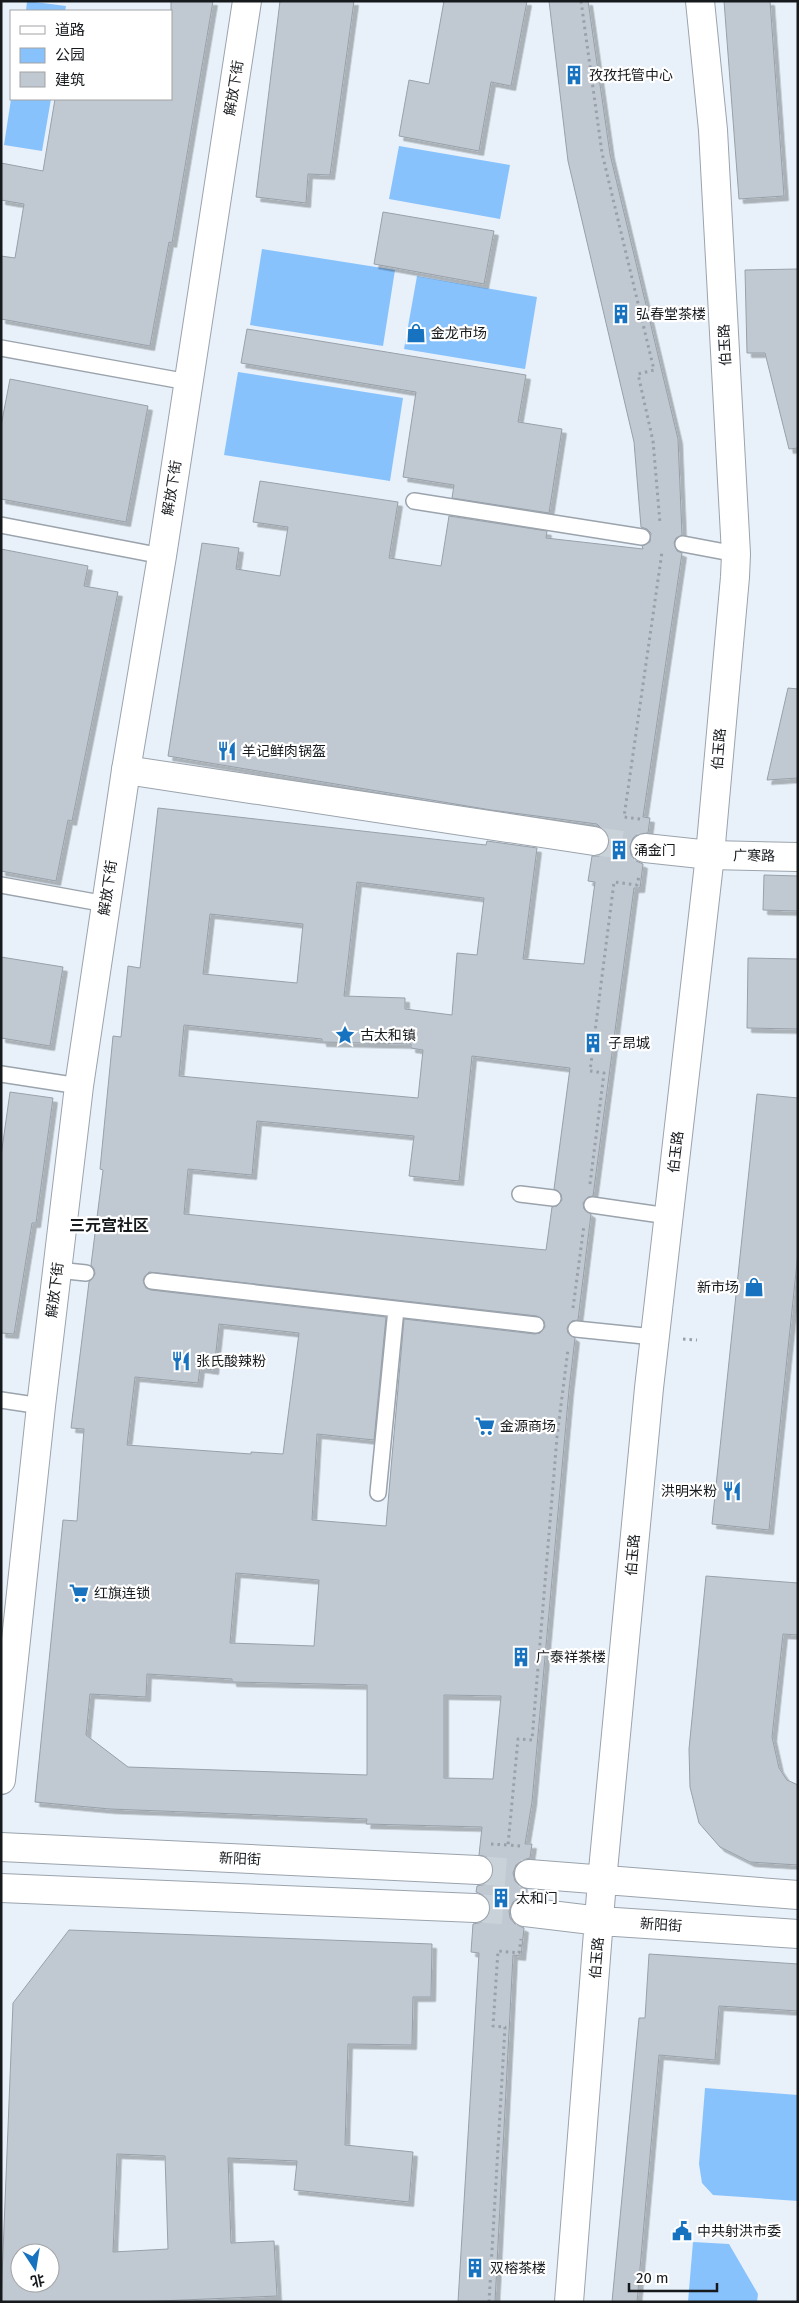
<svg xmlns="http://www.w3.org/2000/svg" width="799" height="2303" font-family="'Fira Sans','Noto Sans SC',sans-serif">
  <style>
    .green { fill: #88c2fd }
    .building { fill: #c0c8d1; stroke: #98a0a9; fill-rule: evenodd; filter: url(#shadow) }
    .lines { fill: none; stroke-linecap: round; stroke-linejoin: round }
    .minor-tunnel { stroke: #c9d1d9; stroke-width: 28; stroke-dasharray: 28 14; stroke-linecap: butt }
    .secondary-tunnel { stroke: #c9d1d9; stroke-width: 28; stroke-dasharray: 28 14; stroke-linecap: butt }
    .service-casing { stroke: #9ba3ac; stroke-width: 18 }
    .minor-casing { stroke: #9ba3ac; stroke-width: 30 }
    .tertiary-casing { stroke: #9ba3ac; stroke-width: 30 }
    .secondary-casing { stroke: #9ba3ac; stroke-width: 30 }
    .path { stroke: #99a0a7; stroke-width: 3; stroke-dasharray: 2.5 4; stroke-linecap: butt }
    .service { stroke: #fff; stroke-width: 15 }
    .minor { stroke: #fff; stroke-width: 28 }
    .tertiary { stroke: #fff; stroke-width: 28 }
    .secondary { stroke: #fff; stroke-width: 28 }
    .labels { text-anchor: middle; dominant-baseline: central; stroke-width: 4.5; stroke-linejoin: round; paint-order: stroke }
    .poi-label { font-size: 14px; fill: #171a1d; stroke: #fff; text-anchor: start }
    .street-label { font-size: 14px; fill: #171a1d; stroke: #fff }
    .quarter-label { font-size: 16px; font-weight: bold; fill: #171a1d; stroke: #fff }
  </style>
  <defs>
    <filter id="shadow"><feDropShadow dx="4.5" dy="4.5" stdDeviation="0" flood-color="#0004"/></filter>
  </defs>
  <rect width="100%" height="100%" fill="#e8f1fa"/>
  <!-- green -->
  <path class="green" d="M27 1 66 6 65 11H26Z
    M11 99H51L42 151 4 145Z
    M399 146 510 165 500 219 389 199Z
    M262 249 395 270 383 346 250 325Z
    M417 276 537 297 525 369 404 349Z
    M238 372 403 398 390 481 224 455Z
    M705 2088 798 2095V2201L713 2195 702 2183 699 2164Z
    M693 2242 729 2244 758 2294 757 2302H688Z"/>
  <!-- building -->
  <path class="building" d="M171 1H213L172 243 169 242 150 346 1 319V256L15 258 24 204 1 200V163L43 171 55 99H171Z
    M280 1H354L330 175 308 174 306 203 256 197Z
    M444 1H527L511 86 491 82 479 151 399 136 409 80 429 84Z
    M549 1H588L610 154 678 439 682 535 676 538 674 543 677 551 682 553 643 817 650 818 648 833 638 834 633 838 630 846 631 855 636 861 643 864 640 888H634L593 1196 588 1197 583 1203 584 1209 591 1214 578 1320 572 1321 567 1328 568 1333 575 1338 569 1390 532 1802 525 1844H532L530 1858 523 1860 516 1865 513 1873 515 1881 521 1887 527 1889V1896L519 1898 513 1902 509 1911 510 1918 515 1924 524 1928 521 1956 513 1955 495 2302H458L479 1953 471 1952 473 1924 483 1922 488 1916 491 1909 489 1900 483 1895 476 1892 477 1886 486 1884 491 1878 494 1871 492 1862 487 1857 479 1855 482 1827 366 1824 367 1819 110 1809 35 1802 63 1520 77 1521 84 1429 71 1428 89 1282 95 1274 94 1269 91 1265 103 1170 100 1169 113 1036 121 1037 128 966 140 968 158 808 486 845 487 841 537 848 523 959 584 964 595 882 588 881 592 856H599L606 851 609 843 608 835 597 824 491 810 168 756 202 543 239 548 236 569 280 576 288 527 253 522 260 481 398 502 389 558 441 566 449 516 547 531 546 538 643 549 642 546 650 542 651 533 647 529 641 527 634 442 568 161ZM357 882 484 898 477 955 457 953 452 1015 405 1009V998L344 996ZM210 914 303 924 297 983 203 974ZM184 1025 322 1039V1042L411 1044V1048L423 1050 418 1098 179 1076ZM472 1056 570 1068 554 1189 561 1194 562 1200 557 1206 552 1207 546 1250 184 1214 188 1169 252 1175 257 1121 414 1136 409 1176 459 1181ZM149 1272 537 1316 544 1321 545 1327 540 1333 535 1334 404 1319 386 1526 312 1520 317 1434 374 1440 386 1317 151 1290 146 1288 143 1280ZM219 1324 299 1333 283 1454 251 1452V1454L127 1445 135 1377 198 1383 200 1368 214 1370ZM236 1573 319 1580 314 1646 230 1643ZM147 1674 232 1679V1682L367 1685V1775L128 1767 86 1735 90 1694 146 1697ZM444 1695 501 1696 493 1779 444 1778Z
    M724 1H770L784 196 739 199Z
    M383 212 494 231 484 284 374 264Z
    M798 269V448L789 449 765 353H747L745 270Z
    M247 329 526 375 518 422 562 429 549 513 452 498 454 485 403 477 416 392 241 363Z
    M10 379 148 406 126 522 1 499V426Z
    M1 549 88 566 84 586 118 592 72 821 68 820 56 881 1 871Z
    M788 688 798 689V778L767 780Z
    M764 875 798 876V911L763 910Z
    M1 957 63 967 50 1046 1 1038Z
    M748 958 798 959V1029L747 1028Z
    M10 1092 53 1098 36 1223H32L14 1334 1 1333V1156Z
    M757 1094 798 1098V1253L769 1530 712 1524Z
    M706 1576 798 1583V1635L783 1634 772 1737 779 1768 787 1780 798 1785V1865L750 1862 720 1847 699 1823 690 1787 689 1749Z
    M69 1930 432 1944 431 1997H413L412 2045 348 2044 345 2145 413 2152 409 2202 294 2190 297 2161 228 2158 231 2243 274 2241 277 2296 136 2302H1L13 2003ZM117 2154 165 2156 168 2249 113 2252ZM20 2253H50V2283H20Z
    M649 1954 798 1964V2011L719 2006 715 2060 659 2055 637 2302H612L639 2018H645Z"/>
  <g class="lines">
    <!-- minor-tunnel -->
    <path class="minor-tunnel" d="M594 841 645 848"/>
    <!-- secondary-tunnel -->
    <path class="secondary-tunnel" d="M478 1870 529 1874
      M475 1908 525 1912"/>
    <defs>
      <path id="service" d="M1 348 188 382
        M414 501 642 537
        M1 525 162 556
        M683 544 736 554
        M1 885 106 904
        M1 1074 79 1086
        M520 1194 553 1198
        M592 1205 668 1216
        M57 1270 86 1273
        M152 1281 536 1325
        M576 1329 654 1337
        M1 1400 41 1406
        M378 1493 396 1309"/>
      <path id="minor" d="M126 770 594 841
        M645 848 710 855"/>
      <path id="tertiary" d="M710 855 798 857
        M1 1780 41 1406 79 1086 126 770 162 556 247 1"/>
      <path id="secondary" d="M1 1847 478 1870
        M529 1874 798 1895
        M1 1888 475 1908
        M525 1912 600 1921 798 1934
        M569 2302 602 1881 649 1388 710 855 735 577 736 554 713 130 700 1"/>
    </defs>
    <!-- service casing -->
    <use href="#service" class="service-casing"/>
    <!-- minor casing -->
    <use href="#minor" class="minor-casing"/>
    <!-- tertiary casing -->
    <use href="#tertiary" class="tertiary-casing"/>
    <!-- secondary casing -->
    <use href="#secondary" class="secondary-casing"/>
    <!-- path -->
    <path class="path" d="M581 1 602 153 654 370 638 374 653 441 660 523
      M640 819 624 817 662 552
      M590 1184 604 1073 590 1071 614 882 637 885 639 876
      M573 1308 584 1225
      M683 1339 697 1340
      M491 1844 508 1845
      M520 1846 508 1845 518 1739 532 1740 557 1437 568 1349
      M489 2302 505 2027 493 2026 498 1951 519 1953 521 1939"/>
    <!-- service -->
    <use href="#service" class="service"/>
    <!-- minor -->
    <use href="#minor" class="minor"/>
    <!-- tertiary -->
    <use href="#tertiary" class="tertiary"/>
    <!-- secondary -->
    <use href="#secondary" class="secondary"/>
  </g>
  <!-- icons -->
  <defs>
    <symbol id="building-bare" viewBox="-9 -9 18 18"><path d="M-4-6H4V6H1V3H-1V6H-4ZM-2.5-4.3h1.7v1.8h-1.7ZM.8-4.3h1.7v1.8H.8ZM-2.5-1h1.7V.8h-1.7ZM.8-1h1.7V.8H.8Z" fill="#1773c0" stroke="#fff" stroke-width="2.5" paint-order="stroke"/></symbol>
    <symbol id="shop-bare" viewBox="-9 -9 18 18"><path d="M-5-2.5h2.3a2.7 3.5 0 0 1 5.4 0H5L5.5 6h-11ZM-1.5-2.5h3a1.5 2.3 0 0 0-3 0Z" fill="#1773c0" stroke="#fff" stroke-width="2.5" paint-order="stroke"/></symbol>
    <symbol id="restaurant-bare" viewBox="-9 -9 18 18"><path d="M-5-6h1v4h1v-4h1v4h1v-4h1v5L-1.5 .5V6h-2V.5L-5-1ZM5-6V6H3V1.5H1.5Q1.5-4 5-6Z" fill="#1773c0" stroke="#fff" stroke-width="2.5" paint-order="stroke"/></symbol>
    <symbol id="sight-bare" viewBox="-9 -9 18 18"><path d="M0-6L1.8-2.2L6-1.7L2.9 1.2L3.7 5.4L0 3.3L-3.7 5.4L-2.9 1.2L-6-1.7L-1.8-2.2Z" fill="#1773c0" stroke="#fff" stroke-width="2.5" paint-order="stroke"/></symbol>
    <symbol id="supermarket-bare" viewBox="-9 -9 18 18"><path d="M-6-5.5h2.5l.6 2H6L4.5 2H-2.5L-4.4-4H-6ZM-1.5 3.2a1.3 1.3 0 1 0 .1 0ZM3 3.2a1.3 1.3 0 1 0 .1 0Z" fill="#1773c0" stroke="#fff" stroke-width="2.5" paint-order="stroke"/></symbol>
    <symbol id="civic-bare" viewBox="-9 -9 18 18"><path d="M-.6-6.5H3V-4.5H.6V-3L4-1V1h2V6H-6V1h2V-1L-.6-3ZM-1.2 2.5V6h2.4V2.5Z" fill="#1773c0" stroke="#fff" stroke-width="2.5" paint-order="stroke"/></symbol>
  </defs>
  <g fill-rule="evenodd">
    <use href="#building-bare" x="560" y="61" width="28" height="28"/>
    <use href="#building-bare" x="607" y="300" width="28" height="28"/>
    <use href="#shop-bare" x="402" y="319" width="28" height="28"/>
    <use href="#restaurant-bare" x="213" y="737" width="28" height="28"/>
    <use href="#building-bare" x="605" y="836" width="28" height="28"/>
    <use href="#sight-bare" x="331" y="1021" width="28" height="28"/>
    <use href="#building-bare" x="579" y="1029" width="28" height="28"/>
    <use href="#shop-bare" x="740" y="1273" width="28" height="28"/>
    <use href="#restaurant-bare" x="167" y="1347" width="28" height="28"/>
    <use href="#supermarket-bare" x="471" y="1412" width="28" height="28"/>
    <use href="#restaurant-bare" x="718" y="1477" width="28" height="28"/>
    <use href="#supermarket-bare" x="65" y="1579" width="28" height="28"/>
    <use href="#building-bare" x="507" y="1643" width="28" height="28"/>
    <use href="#building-bare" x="487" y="1884" width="28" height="28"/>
    <use href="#civic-bare" x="668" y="2217" width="28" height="28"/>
    <use href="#building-bare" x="461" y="2254" width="28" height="28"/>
  </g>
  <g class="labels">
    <!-- poi labels -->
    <g class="poi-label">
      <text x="589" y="75">孜孜托管中心</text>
      <text x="636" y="314">弘春堂茶楼</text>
      <text x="431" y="333">金龙市场</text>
      <text x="242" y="751">羊记鲜肉锅盔</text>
      <text x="634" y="850">涌金门</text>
      <text x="360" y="1035">古太和镇</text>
      <text x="608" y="1043">子昂城</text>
      <text x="739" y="1287" text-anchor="end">新市场</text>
      <text x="196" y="1361">张氏酸辣粉</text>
      <text x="500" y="1426">金源商场</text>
      <text x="717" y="1491" text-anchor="end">洪明米粉</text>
      <text x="94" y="1593">红旗连锁</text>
      <text x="536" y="1657">广泰祥茶楼</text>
      <text x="516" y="1898">太和门</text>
      <text x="697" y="2231">中共射洪市委</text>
      <text x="490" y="2268">双榕茶楼</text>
    </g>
    <!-- street labels -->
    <g class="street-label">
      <text transform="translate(234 88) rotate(-81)">解放下街</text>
      <text transform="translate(725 345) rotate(-93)">伯玉路</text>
      <text transform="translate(172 488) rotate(-81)">解放下街</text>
      <text transform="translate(719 749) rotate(-85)">伯玉路</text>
      <text transform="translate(754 856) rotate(1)">广寒路</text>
      <text transform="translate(108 888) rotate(-82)">解放下街</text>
      <text transform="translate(676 1152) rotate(-83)">伯玉路</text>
      <text transform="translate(55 1290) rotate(-83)">解放下街</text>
      <text transform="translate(633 1555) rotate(-85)">伯玉路</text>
      <text transform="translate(240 1859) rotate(3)">新阳街</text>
      <text transform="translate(661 1925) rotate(4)">新阳街</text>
      <text transform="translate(597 1958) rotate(-85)">伯玉路</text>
    </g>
    <!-- quarter labels -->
    <g class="quarter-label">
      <text x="109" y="1225">三元宫社区</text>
    </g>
  </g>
  <!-- border -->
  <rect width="799" height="2303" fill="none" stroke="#171a1d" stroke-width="5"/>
  <!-- legend -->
  <rect x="10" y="10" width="162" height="90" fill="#ffffff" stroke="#a2a3a5"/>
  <rect x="20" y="26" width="25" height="8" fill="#ffffff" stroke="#a2a3a5"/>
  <text x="55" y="35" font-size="15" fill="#171a1d">道路</text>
  <rect x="20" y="48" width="25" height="15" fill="#88c2fd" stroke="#a2a3a5"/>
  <text x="55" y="60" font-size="15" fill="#171a1d">公园</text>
  <rect x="20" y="72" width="25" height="15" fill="#c0c8d1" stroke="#a2a3a5"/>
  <text x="55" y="85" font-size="15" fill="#171a1d">建筑</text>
  <!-- north arrow -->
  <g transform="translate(35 2268) rotate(168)"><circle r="24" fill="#ffffff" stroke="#a2a3a5"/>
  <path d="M0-4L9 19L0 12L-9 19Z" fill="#1773c0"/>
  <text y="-8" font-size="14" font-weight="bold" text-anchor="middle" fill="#171a1d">北</text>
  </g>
  <!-- scale -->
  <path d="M629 2283v8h88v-8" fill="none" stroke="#171a1d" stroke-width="2.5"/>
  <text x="636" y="2283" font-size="15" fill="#171a1d" stroke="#ffffff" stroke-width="4" paint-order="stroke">20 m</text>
</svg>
